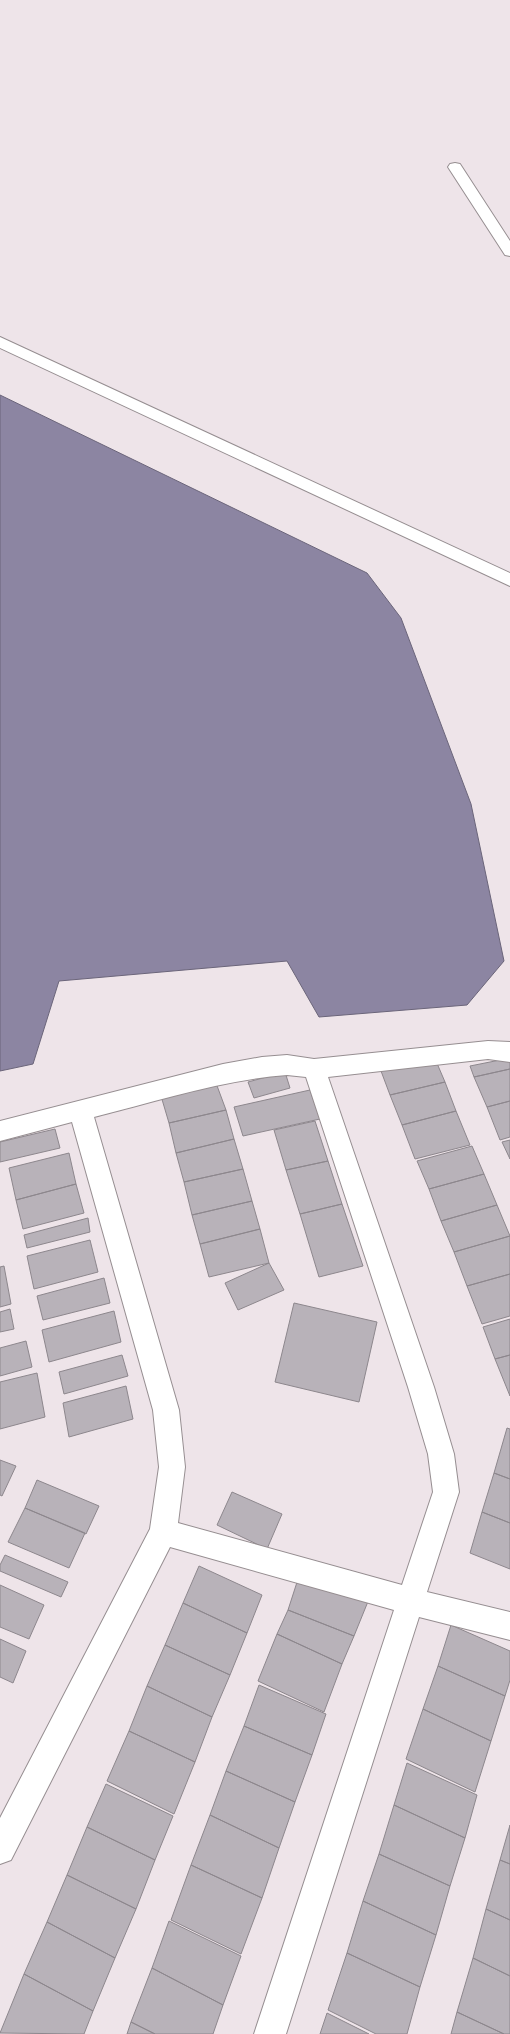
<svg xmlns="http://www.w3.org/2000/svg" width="510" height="2034" font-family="'Source Sans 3',sans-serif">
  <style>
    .water { fill: #8c85a2; stroke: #6b657a }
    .building { fill: #b8b2b9; stroke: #8d878d }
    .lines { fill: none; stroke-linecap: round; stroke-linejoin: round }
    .street-casing { stroke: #968e91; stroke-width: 2 }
    .street { fill: #fff; fill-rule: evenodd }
  </style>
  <rect width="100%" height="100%" fill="#eee4e9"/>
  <!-- water -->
  <path class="water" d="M0 395 367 573 401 618 471 804 504 961 467 1005 319 1017 287 961 59 981 33 1064 0 1071Z"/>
  <!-- building -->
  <path class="building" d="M510 1058V1069L474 1077 470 1066Z
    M436 1061 445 1082 390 1095 381 1071Z
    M510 1069V1101L487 1107 474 1077Z
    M285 1072 290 1088 254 1098 248 1082Z
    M445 1082 456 1111 402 1125 390 1095Z
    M216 1083 226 1110 169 1123 161 1096Z
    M310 1090 320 1119 243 1136 234 1107Z
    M510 1101V1137L500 1140 487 1107Z
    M226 1110 234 1139 176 1153 169 1123Z
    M456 1111 470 1145 415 1159 402 1125Z
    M315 1121 328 1161 286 1170 274 1130Z
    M55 1129 60 1148 0 1162V1142Z
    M234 1139 243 1169 184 1182 176 1153Z
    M510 1140V1159L502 1142Z
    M472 1146 484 1174 429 1189 417 1161Z
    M69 1153 76 1184 16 1200 9 1168Z
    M328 1161 342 1204 300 1214 286 1170Z
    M243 1169 252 1201 192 1215 184 1182Z
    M484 1174 497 1205 441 1221 429 1189Z
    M76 1184 84 1213 23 1229 16 1200Z
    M252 1201 260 1229 200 1244 192 1215Z
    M342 1204 363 1266 319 1277 300 1214Z
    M497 1205 510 1236 454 1252 441 1221Z
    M88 1218 90 1232 27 1248 24 1235Z
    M260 1229 269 1263 209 1277 200 1244Z
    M510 1236V1274L467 1286 454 1252Z
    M90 1240 98 1272 34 1289 27 1256Z
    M269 1263 284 1290 238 1310 225 1283Z
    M4 1266 11 1304 0 1307V1267Z
    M510 1274V1316L482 1324 467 1286Z
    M104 1278 110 1303 43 1320 37 1296Z
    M294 1303 377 1322 359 1402 275 1382Z
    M10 1309 14 1329 0 1332V1312Z
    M114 1311 121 1342 49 1362 42 1330Z
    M510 1319V1355L495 1359 483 1327Z
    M26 1341 32 1367 0 1376V1348Z
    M122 1355 128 1376 64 1394 59 1372Z
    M510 1355V1396L495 1359Z
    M37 1373 45 1417 0 1429V1382Z
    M126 1386 133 1419 69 1437 63 1403Z
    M507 1428 510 1429V1479L494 1473Z
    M0 1460 16 1466 2 1496 0 1495Z
    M494 1473 510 1479V1523L482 1512Z
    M37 1480 99 1506 86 1534 25 1508Z
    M232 1492 282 1514 267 1549 217 1525Z
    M25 1508 85 1533 69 1568 8 1542Z
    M482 1512 510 1523V1569L470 1553Z
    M5 1555 68 1582 61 1597 0 1571V1565Z
    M199 1566 262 1595 247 1633 183 1603Z
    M299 1576 369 1599 354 1636 288 1610Z
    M0 1585 44 1605 29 1639 0 1627Z
    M183 1603 247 1633 230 1675 165 1645Z
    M288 1610 354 1636 342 1664 277 1634Z
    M451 1625 510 1651V1680L505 1696 438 1666Z
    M277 1634 342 1664 324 1712 258 1681Z
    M0 1639 26 1651 13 1683 0 1677Z
    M165 1645 230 1675 212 1717 147 1686Z
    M438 1666 505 1696 491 1741 423 1709Z
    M259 1685 326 1714 312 1755 244 1726Z
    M147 1686 212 1717 195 1762 129 1731Z
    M423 1709 491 1741 475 1792 406 1759Z
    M244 1726 312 1755 295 1802 226 1771Z
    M129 1731 195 1762 174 1814 107 1781Z
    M407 1763 477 1795 465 1838 394 1805Z
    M226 1771 295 1802 279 1848 210 1815Z
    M106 1784 173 1816 155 1860 87 1827Z
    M394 1805 465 1838 450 1886 379 1854Z
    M210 1815 279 1848 262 1898 191 1865Z
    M510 1825V1864L500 1860Z
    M87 1827 155 1860 136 1909 67 1875Z
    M379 1854 450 1886 436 1935 363 1901Z
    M500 1860 510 1864V1920L486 1909Z
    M191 1865 262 1898 241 1954 171 1920Z
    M67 1875 136 1909 115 1958 47 1922Z
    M363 1901 436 1935 420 1987 347 1953Z
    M486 1909 510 1920V1976L473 1958Z
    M169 1921 241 1956 223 2005 152 1968Z
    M47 1922 115 1958 93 2011 24 1974Z
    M347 1953 420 1987 407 2034H376L328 2010Z
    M473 1958 510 1976V2034H504L457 2012Z
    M152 1968 223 2005 213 2034H155L131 2022Z
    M24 1974 93 2011 84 2034 0 2033Z
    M457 2012 504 2034H451Z
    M327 2013 369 2034H320Z
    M131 2022 155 2034H127Z"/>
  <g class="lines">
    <defs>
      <path id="street" d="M455 163 460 164 510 241V256L505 255 448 167 450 164Z
        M0 337 510 573V586L0 348Z
        M488 1041 510 1042V1062L488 1059 328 1077 434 1387 454 1454 459 1492 427 1592 510 1612V1640L419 1617 286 2034H254L394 1610 170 1547 11 1860 0 1864V1818L150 1529 159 1467 153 1410 72 1122 0 1141V1121L223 1064 262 1057 287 1055 314 1059ZM287 1075 306 1077 408 1387 428 1454 433 1492 402 1585 178 1523 185 1467 179 1410 94 1117C158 1101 221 1080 287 1075Z"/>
    </defs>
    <!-- street casing -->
    <use href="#street" class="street-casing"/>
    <!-- street -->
    <use href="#street" class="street"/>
  </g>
</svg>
